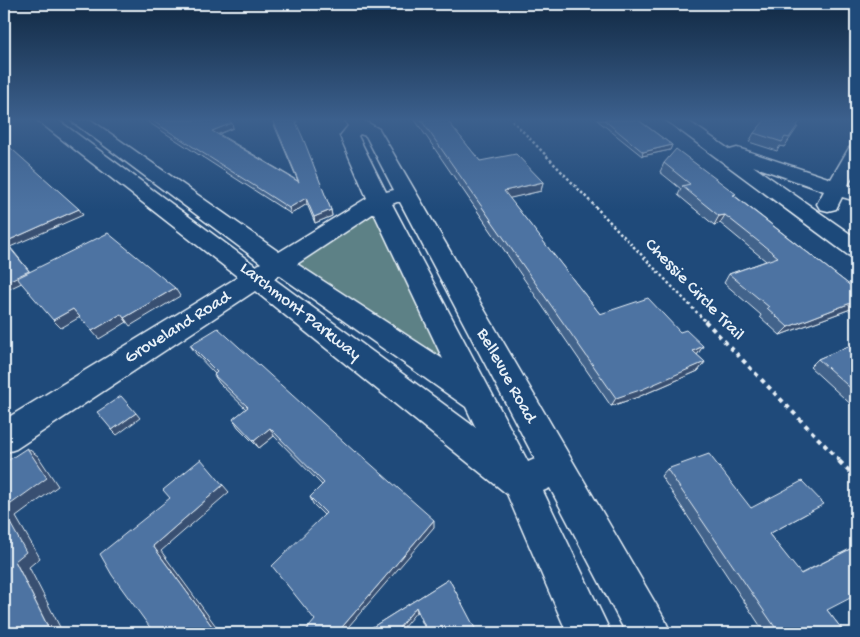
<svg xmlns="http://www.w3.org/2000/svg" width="860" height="637" font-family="'Gochi Hand',sans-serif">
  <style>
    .green { fill: #5d8186; stroke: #a2b9bf }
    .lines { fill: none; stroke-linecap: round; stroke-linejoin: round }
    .minor-casing { stroke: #e8f1f8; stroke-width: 3 }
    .path-far2 { stroke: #e8f1f8; stroke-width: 2.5; stroke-dasharray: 2.5 2.5; stroke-linecap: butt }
    .path-far1 { stroke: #e8f1f8; stroke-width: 4; stroke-dasharray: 4.5 4.5; stroke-linecap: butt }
    .path { stroke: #e8f1f8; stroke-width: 4.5; stroke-dasharray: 5 5; stroke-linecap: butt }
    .minor { fill: #1f4a7a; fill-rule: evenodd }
    .wall { fill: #43638b; stroke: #e8f1f8 }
    .shaded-wall { fill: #375071; stroke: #e8f1f8 }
    .building { fill: #4e73a2; stroke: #e8f1f8 }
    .labels { text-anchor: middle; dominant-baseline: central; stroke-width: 4; stroke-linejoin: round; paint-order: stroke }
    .street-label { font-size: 18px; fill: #e8f1f8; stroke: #1f4a7a }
  </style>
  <rect width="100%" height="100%" fill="#1f4a7a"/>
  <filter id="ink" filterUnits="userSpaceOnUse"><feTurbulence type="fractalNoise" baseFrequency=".02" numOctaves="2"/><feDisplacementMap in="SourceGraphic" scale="10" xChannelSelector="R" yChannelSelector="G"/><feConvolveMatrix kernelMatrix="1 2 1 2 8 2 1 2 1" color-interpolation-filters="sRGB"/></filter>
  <g filter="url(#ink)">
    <!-- green -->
    <path class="green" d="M376 205 442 356 432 357 289 264Z"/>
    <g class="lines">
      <defs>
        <path id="minor" d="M37 120H58L256 266 261 263 70 120H91L279 252 367 198 340 136 348 126 345 120H363L379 129 664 618 671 633H626L550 488 543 491 611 633H567L507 494 255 291 16 449 4 453V420L238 277ZM360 134 366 136 394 190 386 192 358 136ZM397 202H400L535 459 528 462 392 204ZM374 213 443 359 297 264ZM279 275 466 407 476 428 274 279Z
          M666 120H687L730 150 737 148 744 150 831 179 849 148 856 146V170L848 185 856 188V201L842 197 836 209 828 211 820 209 817 204 824 191 753 166 856 238V257L848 255Z"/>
      </defs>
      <!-- minor casing -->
      <use href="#minor" class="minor-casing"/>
      <!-- path-far2 -->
      <path class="path-far2" d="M512 120 706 322"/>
      <!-- path-far1 -->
      <path class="path-far1" d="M705 321 841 462"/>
      <!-- path -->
      <path class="path" d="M839 461 856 478"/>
      <!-- minor -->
      <use href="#minor" class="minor"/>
    </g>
    <!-- wall -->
    <path class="wall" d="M147 120H227L233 128 219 134 298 181 272 120H297V122H295L331 210 332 216 315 223 307 204 291 214 148 122Z
      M415 120H447L480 161 543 182 541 191 509 198 600 314 680 332 703 346 697 355 705 362 698 371 638 397 611 406Z
      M597 120H639L672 145 670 150 642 156Z
      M798 127 784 147 780 146 777 151 749 142 754 133Z
      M664 163 735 196 856 290V307L780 335 760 317 761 315 724 283 729 274 766 261 720 223 714 225 678 195 681 189 660 172Z
      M856 343V409L810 367 818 359Z
      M190 345 434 527 315 620 324 515 313 504 310 497 322 485 274 436 259 448 238 427 233 419 246 409 219 383 214 375 215 374 196 354Z
      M667 469 751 508 813 510 769 534 800 574 856 546 827 610 845 633H765L661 476Z
      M449 579 477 633H427L417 611 363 633Z"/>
    <!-- shaded-wall -->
    <path class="shaded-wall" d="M232 123 233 128 214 136 212 131Z
      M672 145 670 150 642 156 643 152Z
      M543 182 541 191 502 200 504 191Z
      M306 198 307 204 291 214 289 208Z
      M79 209 83 215 10 247 34 277 9 289 4 283 5 242Z
      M331 210 332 216 315 223 314 217Z
      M725 215 720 223 714 225 719 216Z
      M175 288 180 296 130 326 124 318Z
      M856 301V307L780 335 788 327Z
      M73 309 80 317 61 328 53 320Z
      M121 314 127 322 99 339 92 331Z
      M703 346 697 355 693 351Z
      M705 362 698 371 638 397 611 406 616 398Z
      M136 413 140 418 117 435 112 430Z
      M270 428 274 436 259 448 254 441Z
      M27 448 38 456 58 486 16 517 40 558 29 567 63 633H51L15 561 4 512V509Z
      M223 485 229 492 161 551 221 633H217L153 546Z
      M434 520V527L343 633H337Z
      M416 607 417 611 399 633H395Z"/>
    <!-- building -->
    <path class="building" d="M151 120H227L232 123 212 131 299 182 273 120H295L303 138 331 210 314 217 306 198 289 208Z
      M421 120H447L480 161 516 154 543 182 504 191 600 314 648 298 680 332 686 330 703 346 693 351 705 362 643 389 616 398Z
      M604 120H638L672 145 643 152Z
      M765 120H801L789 138 785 137 782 142 754 133Z
      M4 142 79 209 5 242 29 271 4 283Z
      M676 149 736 194 733 195 856 290V301L788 327 767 308 769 307 729 274 778 257 725 215 719 216 682 186 690 184 664 163Z
      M108 233 175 288 124 318 121 314 92 331 73 309 53 320 17 278Z
      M218 328 355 452 356 451 434 520 337 633H304L315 620 272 566 326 513 310 497 324 483 270 428 254 441 233 419 248 407 214 375 217 372 190 345Z
      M856 343V393L818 359Z
      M121 396 136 413 112 430 97 412Z
      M27 448 47 478 4 509V463Z
      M709 454 751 508 802 481 824 504 769 534 801 574 856 546V595L827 610 845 633H779L667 469Z
      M201 459 223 485 153 546 217 633H154L112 575 100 554 170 498 163 490Z
      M4 512 26 552 15 561 51 633H4Z
      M449 579 477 632 475 633H428L416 607 395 633H363Z"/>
  </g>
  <!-- sky -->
  <linearGradient id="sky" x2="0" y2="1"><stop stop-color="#112943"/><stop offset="0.57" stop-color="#3c608d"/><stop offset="1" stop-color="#3c608d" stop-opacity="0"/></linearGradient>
  <rect width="860" height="210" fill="url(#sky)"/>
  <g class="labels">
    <!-- street labels -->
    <g class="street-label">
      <text transform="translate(694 290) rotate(46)">Chessie Circle Trail</text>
      <text transform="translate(300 312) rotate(38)">Larchmont Parkway</text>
      <text transform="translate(178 328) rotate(-32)">Groveland Road</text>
      <text transform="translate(506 376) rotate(61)">Bellevue Road</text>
    </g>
  </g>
  <!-- margin -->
  <rect width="860" height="637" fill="none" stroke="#1f4a7a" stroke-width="20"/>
  <rect x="10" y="10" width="840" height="617" fill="none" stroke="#e8f1f8" stroke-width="2" filter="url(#ink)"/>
</svg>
